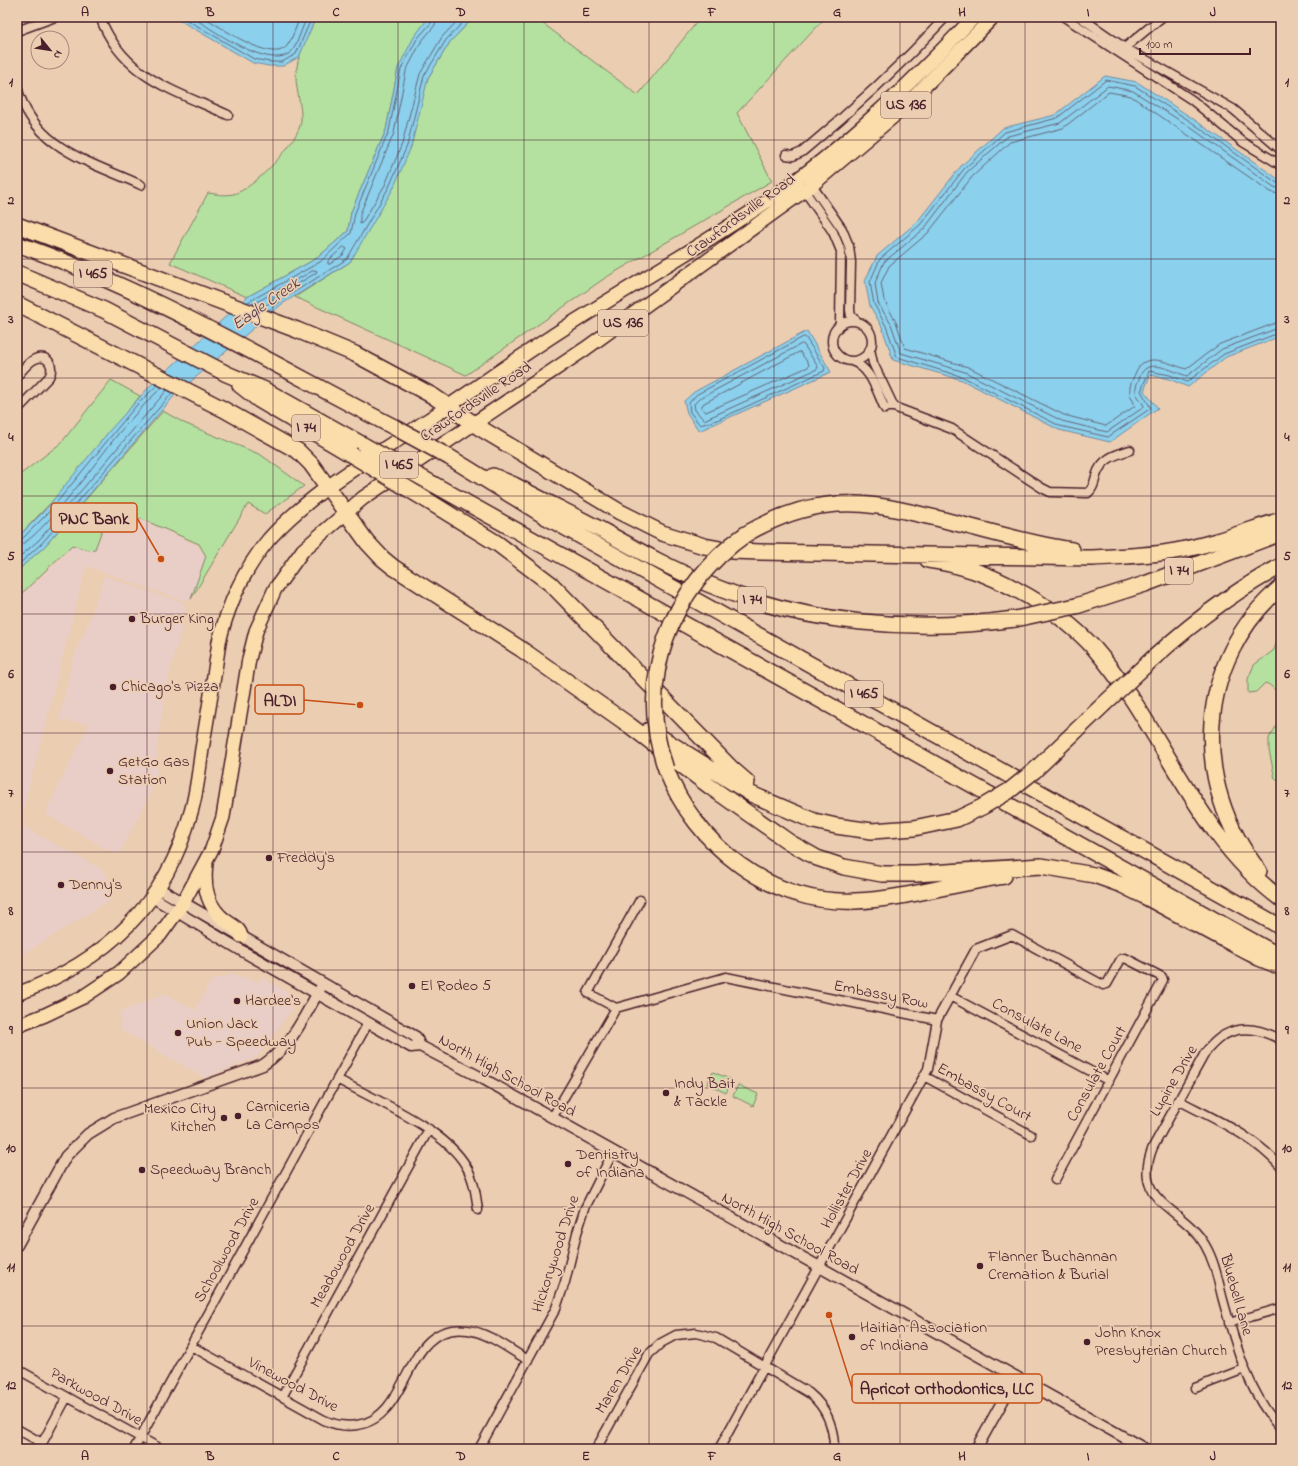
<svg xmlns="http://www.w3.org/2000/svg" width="1298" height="1466" font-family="'Indie Flower',sans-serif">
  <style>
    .built { fill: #e9cdc7 }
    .green { fill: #b4e19f; stroke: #7f8065 }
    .water { fill: #8bd0ec; stroke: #71899f }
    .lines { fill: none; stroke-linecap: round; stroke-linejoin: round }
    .shore { stroke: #646678; stroke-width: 1 }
    .minor-casing { stroke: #4a1f2b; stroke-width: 11 }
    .tertiary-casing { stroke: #4a1f2b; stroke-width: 13 }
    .primary-casing { stroke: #4a1f2b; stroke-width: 16 }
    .motorway-casing { stroke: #4a1f2b; stroke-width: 18 }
    .minor { stroke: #ebceb2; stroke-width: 8 }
    .tertiary { stroke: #ebceb2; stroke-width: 10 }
    .primary { stroke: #faddab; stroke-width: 13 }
    .motorway { stroke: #faddab; stroke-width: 15 }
    .motorway-bridge-casing { stroke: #4a1f2b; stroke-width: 18; stroke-linecap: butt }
    .motorway-bridge { stroke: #faddab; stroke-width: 15 }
    .grid { fill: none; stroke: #4a1f2b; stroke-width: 1; stroke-opacity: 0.55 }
    .poi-dot { fill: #4a1f2b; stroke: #ebceb2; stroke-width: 1.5 }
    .labels { text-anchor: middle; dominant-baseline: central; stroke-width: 3.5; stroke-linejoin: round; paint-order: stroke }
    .shield { fill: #ebceb2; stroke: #7a5454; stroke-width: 1 }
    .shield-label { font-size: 15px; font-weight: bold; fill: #4a1f2b }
    .street-label { font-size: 16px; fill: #4a1f2b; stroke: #ebceb2 }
    .poi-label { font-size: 16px; fill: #4a1f2b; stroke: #ebceb2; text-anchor: start }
    .water-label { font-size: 17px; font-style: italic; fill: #543a48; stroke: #ebceb2 }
    .leader { fill: none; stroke: #c84d12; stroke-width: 1.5 }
    .callout-dot { fill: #c84d12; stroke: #ebceb2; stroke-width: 1.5 }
    .callout { fill: #ebceb2; stroke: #c84d12; stroke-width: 1.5 }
    .callout-label { font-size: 17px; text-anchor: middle; font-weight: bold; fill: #4a1f2b }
    .neatline { fill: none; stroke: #4a1f2b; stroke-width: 1.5 }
    .grid-label { font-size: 13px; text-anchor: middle; font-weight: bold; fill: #4a1f2b }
  </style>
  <rect width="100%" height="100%" fill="#ebceb2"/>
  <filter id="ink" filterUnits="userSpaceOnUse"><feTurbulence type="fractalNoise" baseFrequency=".025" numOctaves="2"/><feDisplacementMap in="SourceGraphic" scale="8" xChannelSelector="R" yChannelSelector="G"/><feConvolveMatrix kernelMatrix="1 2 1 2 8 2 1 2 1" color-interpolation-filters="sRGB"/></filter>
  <g filter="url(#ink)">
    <!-- built -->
    <path class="built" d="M123 511 197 545 206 555 191 599 184 601 86 566 22 814 17 811V599L58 561 73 545 87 551 95 549 108 514Z
      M104 576 183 603 186 611 169 674 157 743V779L120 852 113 853 46 814 47 809 89 724 59 720 72 662 91 616Z
      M18 824 101 869 110 881V900L17 958Z
      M233 974 259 982 262 977 295 997 291 1011 257 1057 205 1078 121 1030 120 1012 165 994 195 1010 212 980Z"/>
    <!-- green -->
    <path class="green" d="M316 17H429L398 68 386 130 351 212 348 231 317 258 247 297 170 263 208 193C216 194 225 196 233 194 252 191 301 140 301 120 302 107 296 91 296 77 296 56 308 36 316 17Z
      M474 17H538L537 19 638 95 701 17H826L737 113 772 181 605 278 466 375 295 297 350 262 428 78 450 42Z
      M111 380 140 396 59 494 17 538V477L61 443Z
      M163 411 184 423 261 455 304 486 265 514 248 504 191 599 206 556 199 544 123 511 108 514 95 549 88 550 72 545 17 598V571L45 546Z
      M1281 628V699C1278 693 1271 684 1265 683L1256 692 1248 693V679L1254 665 1274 650Z
      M1281 719V782L1275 779 1269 750V738Z
      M713 1072 732 1080 726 1093 707 1084Z
      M738 1085 758 1094 753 1106 733 1096Z"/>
    <!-- water -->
    <path class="water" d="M174 17H316L299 57 283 66H269L253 63Z
      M429 17H474L450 42 428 78 411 147 393 189 350 262 282 304 175 395 45 546 17 571V538L45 510 110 430 149 387 247 297 317 258 348 231 351 212 386 130 398 68 414 37Z
      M1105 76 1137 82 1192 118 1281 181V336L1226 357 1188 387 1169 379 1150 375 1144 391 1158 408 1110 442 1059 430 962 380 893 360 882 327 870 306 865 281 877 256 917 222 961 166 1003 128 1055 115Z
      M807 331 831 372 699 431 687 413 684 401 694 392Z"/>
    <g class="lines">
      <!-- shore -->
      <path class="shore" d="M182 17 254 59 270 62H282L296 54 312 17
        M192 17C212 29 271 73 292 51 297 45 303 25 307 17
        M204 17C219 26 273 65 287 46 293 38 296 26 300 17
        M437 17 435 25 421 42 406 71 394 133 360 214V224L362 223 385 185 402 144 420 74 442 37 461 17
        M1281 184 1277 183 1190 121 1135 86 1106 80 1057 118 1005 132 964 169 920 225 880 259 870 282 874 304 886 326 897 357 963 377 1060 426 1108 437 1151 408 1141 391 1149 371 1170 375 1187 382 1224 354 1281 332
        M1281 189 1274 187 1187 125 1133 91 1108 86 1060 123 1008 136 967 172 924 229 884 262 875 283 878 303 891 324 901 353 965 372 1062 421 1107 432 1144 407C1143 401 1136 397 1136 391 1135 386 1139 380 1140 376 1148 356 1173 372 1187 376L1222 349 1281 327
        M1281 195 1271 192 1131 96 1109 92 1063 128 1010 142 972 177 928 233 889 266 881 283 884 300 896 322 905 348 968 367 1064 415 1106 426 1135 406C1134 401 1130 397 1130 392 1129 385 1133 379 1135 374 1144 349 1169 364 1186 369L1220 344 1281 321
        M344 247 347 249 343 255 330 264H328V261Z
        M248 302 320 262 351 233 355 213 389 131 401 69 417 39 431 23 432 17
        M253 304 314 270 317 271 316 273 277 296 263 308
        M269 310 280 301 347 259 389 187 407 146 424 76 446 40 468 17
        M804 337 806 338 825 368 824 371 717 420 700 425 690 412 689 403 696 395Z
        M802 344 804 345 818 367 817 369 704 420 695 410 694 404 699 399Z
        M800 352 809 364 808 367 706 412 701 408 703 404Z
        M17 541 21 540 48 513 135 407 157 385
        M17 546C36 545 103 453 118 434 132 418 146 402 162 387
        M17 559 39 540 167 390
        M17 566 42 543 172 393"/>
      <defs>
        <path id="minor" d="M100 17C123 78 174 90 228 115
          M1064 17 1192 100 1243 142 1281 165
          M1080 17 1125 48 1233 109 1281 150
          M17 31 55 17
          M1121 51 1162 17
          M17 87C34 149 89 161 141 185
          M786 155 793 156 802 152C853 110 901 65 946 17
          M804 174 842 229 849 246 851 262 850 310 851 316 858 322
          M802 187 833 232 841 251 840 323 838 328
          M832 341a20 20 0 1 1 40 0a20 20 0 1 1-40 0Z
          M870 349 873 363 894 407
          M851 361C871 367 877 392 885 409
          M17 376C22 371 28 362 35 359 48 353 55 367 49 377L17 410
          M890 407H894L952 429 1042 488 1050 492 1088 493C1093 489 1094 483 1096 476 1101 459 1114 455 1130 450
          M640 900 588 993 616 1008 726 977 937 1020
          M950 996 1109 1081
          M1281 1040C1251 1023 1226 1025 1205 1053L1153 1147C1130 1204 1183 1206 1205 1245 1215 1262 1218 1281 1223 1300 1236 1346 1248 1393 1281 1429
          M924 1076 1031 1135
          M337 1079C375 1100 445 1129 466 1166 474 1179 476 1195 478 1210
          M1178 1100C1214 1119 1253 1135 1281 1167
          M552 1118 616 1008
          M1229 1323 1281 1308
          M191 1346 324 1420C335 1425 345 1427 357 1425 413 1417 402 1321 468 1330 489 1333 510 1350 528 1360
          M17 1369 161 1449
          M1195 1388 1244 1369
          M282 1397 429 1129
          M17 1429 42 1443
          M39 1449 67 1397
          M134 1449 368 1023
          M479 1449 556 1308 565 1282 577 1233 585 1208 613 1152
          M596 1449 649 1354 661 1343 676 1335 696 1333 716 1338 809 1393C826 1407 834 1427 834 1449
          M719 1449 924 1076 928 1069 937 1020 976 949 1012 935 1103 985 1107 984 1121 959 1125 958 1162 977 1163 980 1055 1180"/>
        <path id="tertiary" d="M158 888 416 1037 420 1046 480 1077 1145 1449
          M152 897 244 952 411 1047 420 1046
          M17 1245 66 1156 88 1134 114 1118 263 1065C295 1043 304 1015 323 984
          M976 1449 1016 1377"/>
        <path id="primary" d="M206 864C203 887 207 907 226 921 232 925 239 928 241 936
          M17 994C106 961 166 905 191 812 197 792 199 770 202 749 208 714 214 678 219 642 228 605 245 568 269 539 312 491 372 458 425 422 475 389 523 354 574 322 639 281 706 243 769 200 845 148 911 83 974 17
          M17 1026 45 1015 83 997 119 973 160 935 183 903 212 849 223 817 249 659 256 631 275 589 303 550 363 498 585 349 812 185 902 109 993 17"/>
        <path id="motorway" d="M17 225 297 330 355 354 433 396 480 428 620 512 662 533 704 546 731 551 761 552 1093 558C1121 556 1148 556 1175 551 1211 545 1246 531 1281 520
          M17 244C149 290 270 363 394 427
          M17 273 104 310 227 374 265 390 365 446
          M17 304 223 409 298 451 311 464 367 542 382 558 393 567 521 649 629 725 712 788 789 842 817 858 844 867 882 874H915L1041 866 1094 875 1122 885 1144 896 1259 958 1281 967
          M240 385 259 400 352 455
          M449 457 548 518 1281 927
          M493 476 514 485C544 501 575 516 605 532 639 551 673 570 708 584 804 624 913 633 1015 619
          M433 484 1281 957
          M425 499 498 544 551 584 732 769 747 782
          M746 534C772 519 798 508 828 505 862 501 894 508 927 516 976 527 1024 543 1072 550
          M928 560C959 564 990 575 1017 590 1045 605 1072 624 1094 648 1163 727 1194 835 1281 899
          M1076 606 1145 584 1281 533
          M1134 676C1179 633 1226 595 1281 566
          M649 730 751 794 814 821 836 826 872 831 914 828 957 819 982 807
          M666 769C695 845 771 905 855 901 906 899 955 883 1004 876
          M1034 771 1103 705
          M1259 871C1190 784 1195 661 1281 587"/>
      </defs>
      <!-- minor casing -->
      <use href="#minor" class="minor-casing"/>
      <!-- tertiary casing -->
      <use href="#tertiary" class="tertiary-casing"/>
      <!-- primary casing -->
      <use href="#primary" class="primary-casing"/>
      <!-- motorway casing -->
      <use href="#motorway" class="motorway-casing"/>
      <!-- minor -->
      <use href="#minor" class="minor"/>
      <!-- tertiary -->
      <use href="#tertiary" class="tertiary"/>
      <!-- primary -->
      <use href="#primary" class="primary"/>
      <!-- motorway -->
      <use href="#motorway" class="motorway"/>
      <defs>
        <path id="motorway-bridge" d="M394 427 449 457
          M365 446 433 484
          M352 455 425 499
          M1015 619 1076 606
          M1103 705 1134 676
          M666 769C634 681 671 586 746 534
          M982 807 1009 791 1034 771"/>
      </defs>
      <!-- motorway-bridge casing -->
      <use href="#motorway-bridge" class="motorway-bridge-casing"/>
      <!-- motorway-bridge -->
      <use href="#motorway-bridge" class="motorway-bridge"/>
    </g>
  </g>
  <!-- grid -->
  <path class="grid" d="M147 17V1449M273 17V1449M398 17V1449M524 17V1449M649 17V1449M774 17V1449M900 17V1449M1025 17V1449M1151 17V1449M17 140H1281M17 259H1281M17 378H1281M17 496H1281M17 614H1281M17 733H1281M17 852H1281M17 970H1281M17 1088H1281M17 1207H1281M17 1326H1281"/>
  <!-- markers -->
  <g class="poi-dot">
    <circle cx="132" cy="619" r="4"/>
    <circle cx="113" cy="687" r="4"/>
    <circle cx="110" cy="771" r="4"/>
    <circle cx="269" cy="858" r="4"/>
    <circle cx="61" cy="885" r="4"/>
    <circle cx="412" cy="986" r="4"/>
    <circle cx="237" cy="1001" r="4"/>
    <circle cx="178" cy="1033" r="4"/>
    <circle cx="666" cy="1093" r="4"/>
    <circle cx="238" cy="1116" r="4"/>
    <circle cx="224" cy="1118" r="4"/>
    <circle cx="568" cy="1164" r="4"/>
    <circle cx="142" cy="1170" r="4"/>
    <circle cx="980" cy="1266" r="4"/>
    <circle cx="852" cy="1337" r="4"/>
    <circle cx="1087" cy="1342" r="4"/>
  </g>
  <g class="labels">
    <!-- shield labels -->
    <g class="shield">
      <rect x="881" y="92" width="50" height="26" rx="3"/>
      <rect x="74" y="261" width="38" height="26" rx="3"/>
      <rect x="598" y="310" width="50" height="26" rx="3"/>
      <rect x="292" y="415" width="28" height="26" rx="3"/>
      <rect x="380" y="452" width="38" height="26" rx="3"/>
      <rect x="1165" y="558" width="28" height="26" rx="3"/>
      <rect x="738" y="587" width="28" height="26" rx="3"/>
      <rect x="845" y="681" width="38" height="26" rx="3"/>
    </g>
    <g class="shield-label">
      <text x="906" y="105">US 136</text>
      <text x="93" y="274">I 465</text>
      <text x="623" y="323">US 136</text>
      <text x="306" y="428">I 74</text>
      <text x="399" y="465">I 465</text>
      <text x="1179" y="571">I 74</text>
      <text x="752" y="600">I 74</text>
      <text x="864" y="694">I 465</text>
    </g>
    <!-- street labels -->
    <g class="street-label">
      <text transform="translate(741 216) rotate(-36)">Crawfordsville Road</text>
      <text transform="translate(476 402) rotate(-34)">Crawfordsville Road</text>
      <text transform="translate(881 995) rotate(11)">Embassy Row</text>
      <text transform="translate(1037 1026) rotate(28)">Consulate Lane</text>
      <text transform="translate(1097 1074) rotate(-61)">Consulate Court</text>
      <text transform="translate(507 1076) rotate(29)">North High School Road</text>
      <text transform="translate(1174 1081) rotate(-60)">Lupine Drive</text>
      <text transform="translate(984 1093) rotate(29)">Embassy Court</text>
      <text transform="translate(847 1189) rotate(-61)">Hollister Drive</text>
      <text transform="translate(790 1234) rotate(29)">North High School Road</text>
      <text transform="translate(227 1250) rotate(-61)">Schoolwood Drive</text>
      <text transform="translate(556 1254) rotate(-72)">Hickorywood Drive</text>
      <text transform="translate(343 1256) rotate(-61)">Meadowood Drive</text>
      <text transform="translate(1236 1295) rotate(74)">Bluebell Lane</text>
      <text transform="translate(619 1380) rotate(-59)">Maren Drive</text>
      <text transform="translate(293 1385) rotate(28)">Vinewood Drive</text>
      <text transform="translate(96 1397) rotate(29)">Parkwood Drive</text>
    </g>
    <!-- poi labels -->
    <g class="poi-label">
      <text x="140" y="619">Burger King</text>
      <text x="121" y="687">Chicago's Pizza</text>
      <text x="118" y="762">GetGo Gas<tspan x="118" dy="18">Station</tspan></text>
      <text x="277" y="858">Freddy's</text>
      <text x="69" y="885">Denny's</text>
      <text x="420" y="986">El Rodeo 5</text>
      <text x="245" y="1001">Hardee's</text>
      <text x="186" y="1024">Union Jack<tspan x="186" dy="18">Pub - Speedway</tspan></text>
      <text x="674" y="1084">Indy Bait<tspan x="674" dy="18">&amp; Tackle</tspan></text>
      <text x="246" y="1107">Carniceria<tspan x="246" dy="18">La Campos</tspan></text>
      <text x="216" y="1109" text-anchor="end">Mexico City<tspan x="216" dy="18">Kitchen</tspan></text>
      <text x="576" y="1155">Dentistry<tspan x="576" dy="18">of Indiana</tspan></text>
      <text x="150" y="1170">Speedway Branch</text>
      <text x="988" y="1257">Flanner Buchannan<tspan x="988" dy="18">Cremation &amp; Burial</tspan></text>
      <text x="860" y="1328">Haitian Association<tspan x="860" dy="18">of Indiana</tspan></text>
      <text x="1095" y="1333">John Knox<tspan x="1095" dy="18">Presbyterian Church</tspan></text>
    </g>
    <!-- water labels -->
    <g class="water-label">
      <text transform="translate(266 304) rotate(-35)">Eagle Creek</text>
    </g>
  </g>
  <!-- callouts -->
  <path class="leader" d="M161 559L137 518M360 705L304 700M829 1315L852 1388"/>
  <g class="callout-dot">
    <circle cx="161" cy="559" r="4"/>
    <circle cx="360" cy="705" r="4"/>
    <circle cx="829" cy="1315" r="4"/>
  </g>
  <g class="callout">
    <rect x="51" y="503" width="86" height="29" rx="4"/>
    <rect x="255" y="685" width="49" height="29" rx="4"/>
    <rect x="852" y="1374" width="190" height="29" rx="4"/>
  </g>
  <g class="callout-label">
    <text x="94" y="524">PNC Bank</text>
    <text x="280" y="706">ALDI</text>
    <text x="947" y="1394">Apricot Orthodontics, LLC</text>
  </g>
  <!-- margin -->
  <rect width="1298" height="1466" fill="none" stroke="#ebceb2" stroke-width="44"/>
  <!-- north arrow -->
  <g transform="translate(50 50) rotate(120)"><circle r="19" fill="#ebceb2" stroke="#ab887c"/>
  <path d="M0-3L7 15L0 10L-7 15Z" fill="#4a1f2b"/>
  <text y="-6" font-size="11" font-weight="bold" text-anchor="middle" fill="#4a1f2b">N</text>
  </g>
  <!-- scale -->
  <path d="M1140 48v6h110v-6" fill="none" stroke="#4a1f2b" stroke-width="2"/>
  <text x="1146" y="48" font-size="12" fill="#4a1f2b" stroke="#ebceb2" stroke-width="3" paint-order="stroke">100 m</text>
  <rect x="22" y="22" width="1254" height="1422" class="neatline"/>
  <g class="grid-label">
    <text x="85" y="16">A</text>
    <text x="210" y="16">B</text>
    <text x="336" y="16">C</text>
    <text x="461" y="16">D</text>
    <text x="586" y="16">E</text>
    <text x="712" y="16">F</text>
    <text x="837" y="16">G</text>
    <text x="962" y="16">H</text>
    <text x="1088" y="16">I</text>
    <text x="1213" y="16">J</text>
    <text x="11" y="86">1</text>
    <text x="1287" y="86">1</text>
    <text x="11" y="204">2</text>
    <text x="1287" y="204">2</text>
    <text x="11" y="323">3</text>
    <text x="1287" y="323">3</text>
    <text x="11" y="441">4</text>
    <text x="1287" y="441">4</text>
    <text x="11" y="560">5</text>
    <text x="1287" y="560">5</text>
    <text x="11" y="678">6</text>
    <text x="1287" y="678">6</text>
    <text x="11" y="797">7</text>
    <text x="1287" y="797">7</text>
    <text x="11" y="915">8</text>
    <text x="1287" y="915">8</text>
    <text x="11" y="1034">9</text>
    <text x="1287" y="1034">9</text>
    <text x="11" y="1152">10</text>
    <text x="1287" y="1152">10</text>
    <text x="11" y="1271">11</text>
    <text x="1287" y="1271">11</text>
    <text x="11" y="1389">12</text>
    <text x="1287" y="1389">12</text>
    <text x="85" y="1460">A</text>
    <text x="210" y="1460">B</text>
    <text x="336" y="1460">C</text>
    <text x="461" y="1460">D</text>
    <text x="586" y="1460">E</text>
    <text x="712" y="1460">F</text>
    <text x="837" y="1460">G</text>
    <text x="962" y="1460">H</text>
    <text x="1088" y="1460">I</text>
    <text x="1213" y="1460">J</text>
  </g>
</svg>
